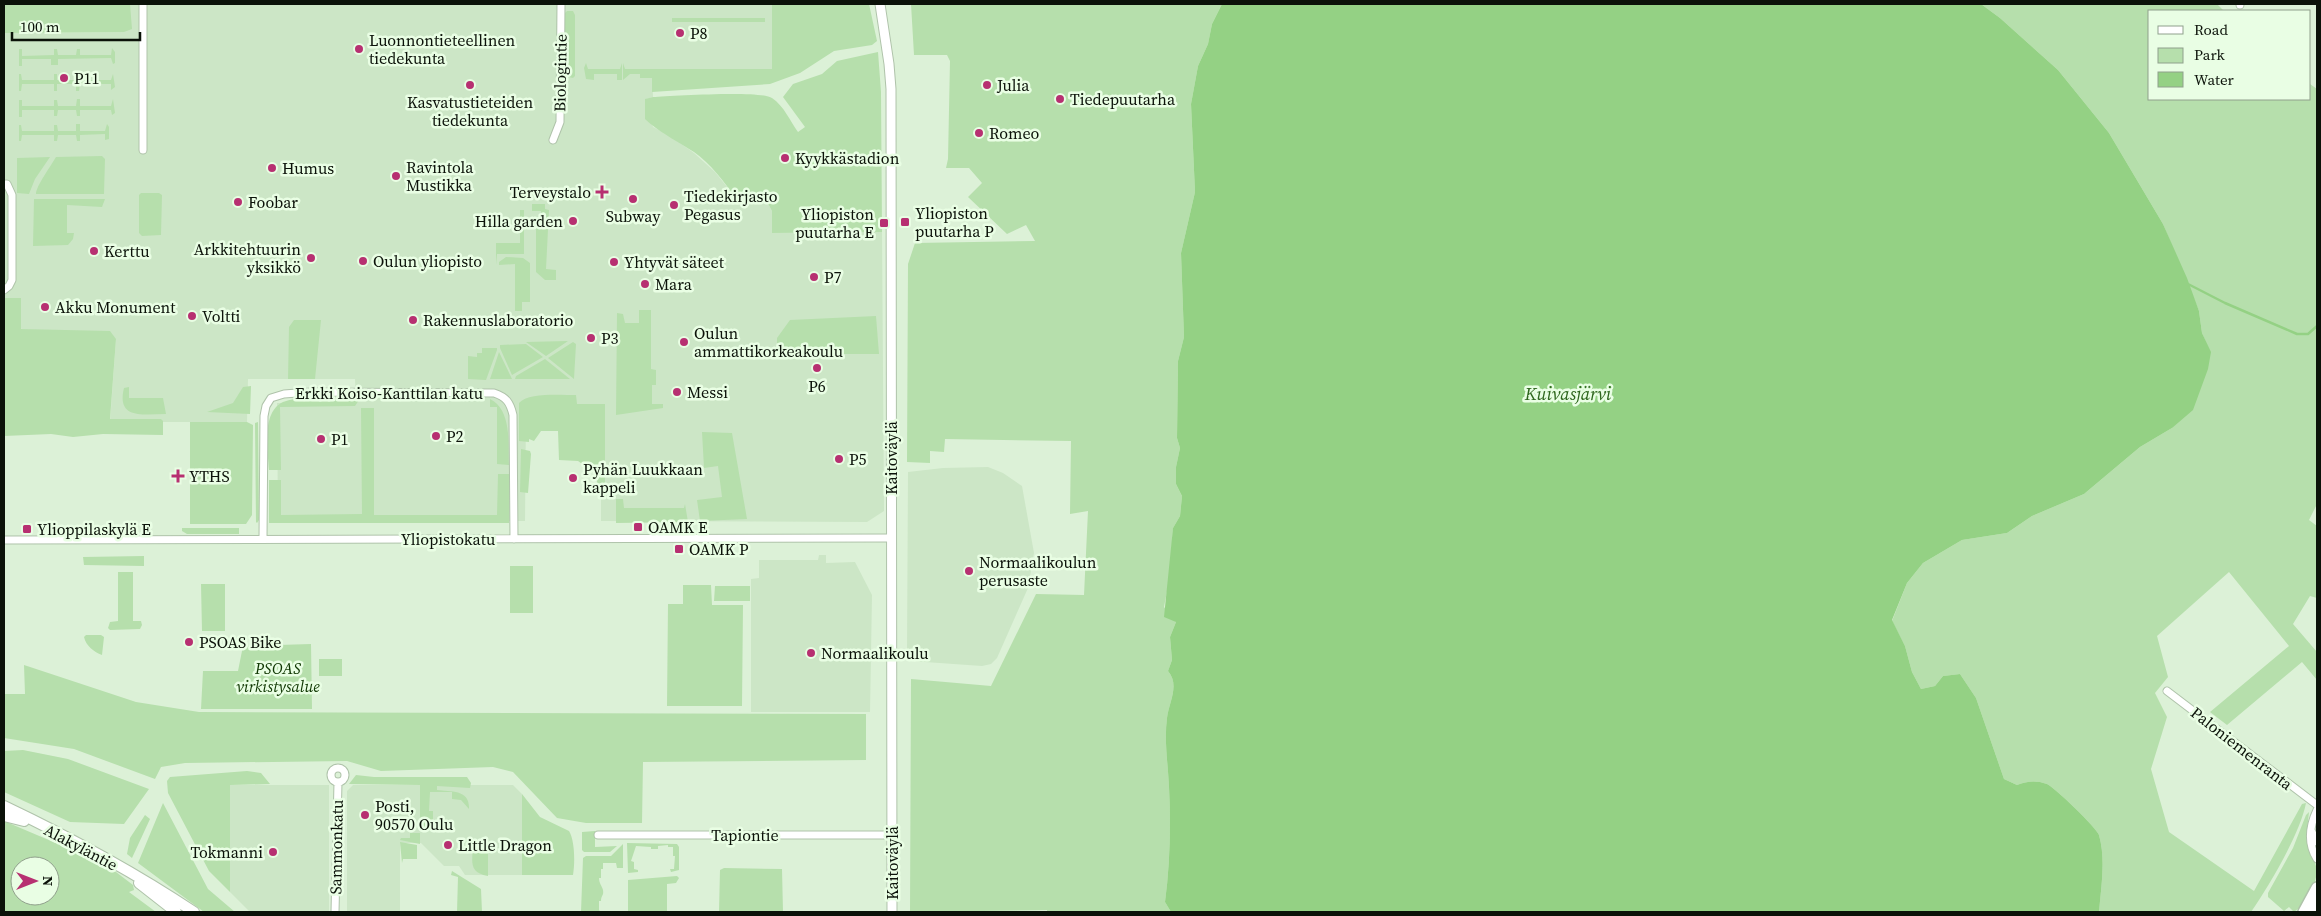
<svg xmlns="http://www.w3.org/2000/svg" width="2321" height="916" font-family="'Source Serif 4',serif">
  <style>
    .built { fill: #cce6c6 }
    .green { fill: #b6dfac; fill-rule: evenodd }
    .water { fill: #94d184 }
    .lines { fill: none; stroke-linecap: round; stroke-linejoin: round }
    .stream { stroke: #94d184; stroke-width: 2.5 }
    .minor-casing { stroke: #afc3aa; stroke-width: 9 }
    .tertiary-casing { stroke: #afc3aa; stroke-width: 11 }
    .secondary-casing { stroke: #afc3aa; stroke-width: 12 }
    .primary-casing { stroke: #afc3aa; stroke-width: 14 }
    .minor { stroke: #fff; stroke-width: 7 }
    .tertiary { stroke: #fff; stroke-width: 9 }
    .secondary { stroke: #fff; stroke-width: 10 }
    .primary { stroke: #fff; stroke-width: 11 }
    .poi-dot { fill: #b73071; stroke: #e9fee4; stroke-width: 2 }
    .labels { text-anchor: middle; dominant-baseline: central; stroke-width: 5; stroke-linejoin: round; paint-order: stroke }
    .poi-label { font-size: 16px; fill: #0b1209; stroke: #e9fee4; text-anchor: start }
    .street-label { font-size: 16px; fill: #0b1209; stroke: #e9fee4 }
    .park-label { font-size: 16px; font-style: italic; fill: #0f3702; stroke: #e9fee4 }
    .water-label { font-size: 18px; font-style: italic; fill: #2d661c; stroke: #e9fee4 }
  </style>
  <rect width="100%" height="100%" fill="#dcf1d7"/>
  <!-- built -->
  <path class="built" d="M125 4H772V69H652L653 97 646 99 653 127 669 135 694 153 715 172 736 198H765L772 211V233L882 232 884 511 867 522 601 521V415H526L525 521 278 520 277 403 356 402 355 379H248L247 422H110L116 339 4 327 5 33 124 32Z
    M988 467 1003 473 1022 486 1034 553 1028 588 997 658 991 664 982 666 911 661 908 660 907 653 908 472 943 468Z
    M819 555H826V563L855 562 872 595 870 712H751V579L759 578V560H818Z
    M230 785H329V912H250L230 892Z
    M353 785H513L522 794V875H465L459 866H444L421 843H400V912H347V791Z"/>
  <!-- green -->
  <path class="green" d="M4 4H130L132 29 124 32 5 33 4 136Z
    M772 4H869L877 41 872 45 834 51 800 73 770 84 652 92V78H640V74H630L623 80V63L625 69H772Z
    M911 4H1222L1212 24 1208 44 1198 66 1191 104 1195 192 1181 253 1184 337 1178 361 1177 438 1180 448 1176 467V484L1182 496 1180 516 1173 528 1170 576 1164 607 1176 622 1170 637 1172 660 1168 671C1180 685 1169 702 1167 718 1164 741 1168 764 1169 787 1171 824 1170 865 1165 902L1171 912H1047V910L910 912 911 679 991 686 1036 594 1084 595 1088 511 1070 514 1071 441 945 439 944 452 930 451V463L907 462 908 264 915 243 1035 241 1026 225 1007 234 968 197 982 183 969 168H946L948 159 950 61 947 55H914Z
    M1981 4H2217L2224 11H2150V99H2310V84L2317 89V504L2309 520 2317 526V598L2310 596 2293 624 2317 652V680L2302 662 2227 725 2210 712 2289 646 2229 572 2157 636 2168 677 2155 693 2167 717 2151 769 2169 832 2254 891 2302 804 2306 803C2300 834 2269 886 2251 912H2099C2101 887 2106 860 2099 835 2097 828 2054 787 2047 784 2036 780 2027 781 2017 785L2004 779 1976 698 1960 674 1943 676 1935 686 1921 689 1912 672 1905 646 1892 621 1907 583 1923 563 1962 540 2007 533 2032 516 2084 494 2140 447 2172 428 2210 352 2202 333 2199 311 2163 224 2109 133 2058 70 2000 18Z
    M567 11H573L575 15V76L573 78 564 76 565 13Z
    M672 18H765V22H672Z
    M112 48 115 52V63L113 64 111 58 58 59V65H51V59H22V66H19V49H22V56L54 55V49H57L58 55H76L77 49H80V55H111Z
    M878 52 881 92 882 232 772 233V211L765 198H736C724 182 711 164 694 152 680 143 656 130 645 119V99L653 97C671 96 761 90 772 98 784 106 790 121 798 132L805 127 783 97 793 84 822 74 837 61Z
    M586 63 588 69H620L622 63V80H617V74H594V80L586 79 584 68Z
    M19 74H21L22 80H54V74H57V80H76V74H80V80H111L113 74 115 87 111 90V84H80L79 91H76V84H57V91H54V84H22L21 91H19Z
    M77 99H80V106H111L113 99 115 113 112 115 111 110H80V116H77L76 110H58L57 116H54V110H22V117H19V100H22V106H54V100H57L58 106H76Z
    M76 124H80V131H105L107 124 109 127V139L105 140V134L80 135V141H77L76 135H58L57 141H54V135H22L21 141H19V125H21L22 131H54V125H57L58 131H76Z
    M102 156 105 159 104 194H36C36 186 51 166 56 157Z
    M50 157 35 179 29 194 17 193V158Z
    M141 193H159L162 195 161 235 142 236 139 233V195Z
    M34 199H105L102 207 67 205V233H74L73 239 68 245 33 246Z
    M532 204H545V209L549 210 546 269 556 270V280H545L536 272V223L541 222V211H532Z
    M520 210H524V254H497L496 265V243H520Z
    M506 257 523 258 530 263V302H522V311H515V264L499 265V262Z
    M4 298H21V329L110 331 116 339 110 419H161L163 421V435L103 434 73 437 51 434 4 436Z
    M639 310H651V369L656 370V385H652V404H663V408L616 415 617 313 623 314 625 323H639Z
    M876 316 879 354H777V338L790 320Z
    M294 320H321L315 379H288L289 327Z
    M568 341 546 356 526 342Z
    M573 342 576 344 574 379 548 358Z
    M526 344 543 357 512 375 500 348V345Z
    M482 348H497V350L486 380 468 379V356L477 357V353H482Z
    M499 352 512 379H490Z
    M545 359 570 379H515L516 376Z
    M251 386 250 414 207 412 233 403 243 387Z
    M129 387V398H163L166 414C144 414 116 420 124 388Z
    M576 395 577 404H605V486H598L595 473 578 461 559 460 558 431H541L534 441 529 439V442L519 441V403C528 392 562 395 576 395Z
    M311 397H361L355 406 280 407 281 470H269C268 451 261 412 283 402 291 399 302 398 311 397Z
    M490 399C512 410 508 443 509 465L497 464V407H490Z
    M361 408H374V515H497L498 474H509V523H269V480H281V515L362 514Z
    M190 422H247L253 425 252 515 246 524H190Z
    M258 422 259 520 257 523 256 522 255 423Z
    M702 432 732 433 747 519 700 521 697 500 722 497 718 466 704 468Z
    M521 449 530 451 531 454 528 493 520 492Z
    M616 499H623L624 508H684L685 504 688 522 616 523Z
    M182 528H239V534H187L182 531Z
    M144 556V566L84 565 83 557Z
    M510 566H533V613H510Z
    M118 572H133V621H141L142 625 140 629 110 630 108 628 110 622 118 621Z
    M201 584H225V631H202Z
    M683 585H711L712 605H743L742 706H667L668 604H683Z
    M715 586H750V601H714Z
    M86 635H101L104 637 102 655C94 652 86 646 84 637Z
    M311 644 312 709H201L203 671H238L243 646Z
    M319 659H342V676H319Z
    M24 665 136 702 199 712 866 714V760L643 762 642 823H586L557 818 513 772 493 767 381 771 347 761 185 763 161 767 155 779 74 749 4 738V694H25Z
    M23 750 68 759 149 789 124 824 70 822 4 792V751Z
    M247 771 261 773 270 784 230 785V892L209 871 168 793 167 781 170 777Z
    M356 775 374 777H467L471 783 470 788 437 786V790C451 792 470 789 469 809L461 800 452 799V792H430L429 811H433V830H420V844L400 840 401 838H410V833H420V785L349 784Z
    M522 794 540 817 569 831C575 841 575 863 573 875H522Z
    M163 803 208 889 235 912H204L138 863Z
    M2309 812 2306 839 2316 866 2317 873 2314 885 2302 910 2299 908 2294 912 2289 907 2284 911 2268 897V893L2293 848 2306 815Z
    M145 815 150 819 132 858 127 854 130 838Z
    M4 821 84 855 112 869 133 885 134 890 129 892 156 912H4ZM20 866H50V896H20Z
    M595 831V847L617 846 610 852H584L582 850V832Z
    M400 842 417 845V859H403L402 863Z
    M484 842 488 849V876C467 872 473 860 473 843Z
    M627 843 677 844 679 847V870L671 872 670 869H674L675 856H673V847H668V845L658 846V849H651V847L636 846 631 861 634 862V869L638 870V872L628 873Z
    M623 844V868H617L616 863H603V869H601V878H599C599 883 602 886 603 890 604 896 601 895 601 901H599V910L601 912H581L583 858 586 856H611Z
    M724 868 782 869 783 912H719L720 870Z
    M452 871 481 889 482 912H457L458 877 451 875Z
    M677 876 679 878 676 883 667 884V912H628V880Z"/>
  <!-- water -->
  <path class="water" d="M1222 4H1981L2000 18 2058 70 2109 133 2163 224 2187 278 2199 311 2202 333 2211 352 2208 369 2193 410 2172 428 2140 447 2084 494 2032 516 2007 533 1962 540 1923 563 1907 583 1892 620 1905 646 1912 672 1921 689 1935 686 1943 676 1960 674 1976 698 2004 779 2017 785C2027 781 2036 780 2047 784 2054 787 2097 828 2099 835 2106 860 2101 887 2099 912H1171L1165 902C1170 865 1171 824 1169 787 1168 764 1164 741 1167 718 1169 702 1180 685 1168 671L1172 660 1170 637 1176 622 1164 617 1173 528 1180 516 1182 496 1176 484V467L1180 448 1177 438 1178 361 1184 337 1181 253 1195 192 1191 104 1198 66 1208 44 1212 24Z"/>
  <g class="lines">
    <!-- stream -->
    <path class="stream" d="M2188 284 2225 303 2297 334H2308L2317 326"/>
    <defs>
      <path id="minor" d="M2240 5V4
        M553 140 560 122 561 4
        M143 150V4
        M4 184H7L12 195V280L9 286 4 290
        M263 539 264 416 266 406 271 398 284 394 311 392 494 393C506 397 510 402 513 415L514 539
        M4 540 892 538
        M2167 691 2317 805
        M331 775a7 7 0 1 1 14 0a7 7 0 1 1-14 0Z
        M2317 810C2309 827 2307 843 2317 859
        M2311 830 2317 842
        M598 835H892
        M335 912 338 782"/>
      <path id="tertiary" d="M880 4 889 64 891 89 892 912"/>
      <path id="secondary" d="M4 806C69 837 134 872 194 912
        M4 816 24 821
        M139 883 176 912"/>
      <path id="primary" d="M2304 912 2317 888
        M2312 912 2317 907"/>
    </defs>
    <!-- minor casing -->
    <use href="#minor" class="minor-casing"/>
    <!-- tertiary casing -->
    <use href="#tertiary" class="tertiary-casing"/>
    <!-- secondary casing -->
    <use href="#secondary" class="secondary-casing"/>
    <!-- primary casing -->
    <use href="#primary" class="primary-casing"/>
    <!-- minor -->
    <use href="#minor" class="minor"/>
    <!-- tertiary -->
    <use href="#tertiary" class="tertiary"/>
    <!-- secondary -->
    <use href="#secondary" class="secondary"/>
    <!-- primary -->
    <use href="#primary" class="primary"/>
  </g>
  <!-- markers -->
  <g class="poi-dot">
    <circle cx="680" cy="33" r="5"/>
    <circle cx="359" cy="49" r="5"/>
    <circle cx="64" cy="78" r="5"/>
    <circle cx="470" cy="85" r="5"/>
    <circle cx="987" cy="85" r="5"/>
    <circle cx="1060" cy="99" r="5"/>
    <circle cx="979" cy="133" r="5"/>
    <circle cx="785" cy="158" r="5"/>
    <circle cx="272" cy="168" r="5"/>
    <circle cx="396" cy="176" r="5"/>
    <path d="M599.5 184.5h5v5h5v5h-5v5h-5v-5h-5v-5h5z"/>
    <circle cx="633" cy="199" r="5"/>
    <circle cx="238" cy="202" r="5"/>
    <circle cx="674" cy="205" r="5"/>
    <circle cx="573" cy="221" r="5"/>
    <rect x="900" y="217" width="10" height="10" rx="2.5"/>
    <rect x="879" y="218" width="10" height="10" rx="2.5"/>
    <circle cx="94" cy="251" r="5"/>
    <circle cx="311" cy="258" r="5"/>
    <circle cx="363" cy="261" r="5"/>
    <circle cx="614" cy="262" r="5"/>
    <circle cx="814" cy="277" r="5"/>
    <circle cx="645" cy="284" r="5"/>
    <circle cx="45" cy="307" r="5"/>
    <circle cx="192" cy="316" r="5"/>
    <circle cx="413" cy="320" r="5"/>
    <circle cx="591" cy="338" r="5"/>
    <circle cx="684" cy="342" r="5"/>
    <circle cx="817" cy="368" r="5"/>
    <circle cx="677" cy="392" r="5"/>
    <circle cx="436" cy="436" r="5"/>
    <circle cx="321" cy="439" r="5"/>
    <circle cx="839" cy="459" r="5"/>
    <path d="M175.5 468.5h5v5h5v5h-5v5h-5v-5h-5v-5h5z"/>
    <circle cx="573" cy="478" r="5"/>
    <rect x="633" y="522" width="10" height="10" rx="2.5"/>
    <rect x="22" y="524" width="10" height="10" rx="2.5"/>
    <rect x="674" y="544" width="10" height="10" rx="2.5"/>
    <circle cx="969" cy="571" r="5"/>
    <circle cx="189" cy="642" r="5"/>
    <circle cx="811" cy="653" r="5"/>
    <circle cx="365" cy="815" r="5"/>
    <circle cx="448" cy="845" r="5"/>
    <circle cx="273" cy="852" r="5"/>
  </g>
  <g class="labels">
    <!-- poi labels -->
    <g class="poi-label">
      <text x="690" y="33">P8</text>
      <text x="369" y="40">Luonnontieteellinen<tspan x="369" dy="18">tiedekunta</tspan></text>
      <text x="74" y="78">P11</text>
      <text x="997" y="85">Julia</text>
      <text x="1070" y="99">Tiedepuutarha</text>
      <text x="470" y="102" text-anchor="middle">Kasvatustieteiden<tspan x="470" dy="18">tiedekunta</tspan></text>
      <text x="989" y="133">Romeo</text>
      <text x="795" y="158">Kyykkästadion</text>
      <text x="406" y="167">Ravintola<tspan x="406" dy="18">Mustikka</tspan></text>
      <text x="282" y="168">Humus</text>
      <text x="591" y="192" text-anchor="end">Terveystalo</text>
      <text x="684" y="196">Tiedekirjasto<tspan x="684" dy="18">Pegasus</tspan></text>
      <text x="248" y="202">Foobar</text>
      <text x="915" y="213">Yliopiston<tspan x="915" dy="18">puutarha P</tspan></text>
      <text x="874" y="214" text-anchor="end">Yliopiston<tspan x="874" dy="18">puutarha E</tspan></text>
      <text x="633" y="216" text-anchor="middle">Subway</text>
      <text x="563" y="221" text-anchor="end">Hilla garden</text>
      <text x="301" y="249" text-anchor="end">Arkkitehtuurin<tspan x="301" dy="18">yksikkö</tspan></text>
      <text x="104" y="251">Kerttu</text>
      <text x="373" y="261">Oulun yliopisto</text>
      <text x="624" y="262">Yhtyvät säteet</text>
      <text x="824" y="277">P7</text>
      <text x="655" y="284">Mara</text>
      <text x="55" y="307">Akku Monument</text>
      <text x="202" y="316">Voltti</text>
      <text x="423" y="320">Rakennuslaboratorio</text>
      <text x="694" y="333">Oulun<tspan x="694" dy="18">ammattikorkeakoulu</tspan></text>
      <text x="601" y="338">P3</text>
      <text x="817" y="386" text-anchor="middle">P6</text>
      <text x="687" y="392">Messi</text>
      <text x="446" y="436">P2</text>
      <text x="331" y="439">P1</text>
      <text x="849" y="459">P5</text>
      <text x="583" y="469">Pyhän Luukkaan<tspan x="583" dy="18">kappeli</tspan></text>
      <text x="189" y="476">YTHS</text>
      <text x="648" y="527">OAMK E</text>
      <text x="37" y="529">Ylioppilaskylä E</text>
      <text x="689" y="549">OAMK P</text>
      <text x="979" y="562">Normaalikoulun<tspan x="979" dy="18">perusaste</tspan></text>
      <text x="199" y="642">PSOAS Bike</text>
      <text x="821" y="653">Normaalikoulu</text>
      <text x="375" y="806">Posti,<tspan x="375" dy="18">90570 Oulu</tspan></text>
      <text x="458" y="845">Little Dragon</text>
      <text x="263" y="852" text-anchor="end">Tokmanni</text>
    </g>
    <!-- street labels -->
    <g class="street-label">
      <text transform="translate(560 73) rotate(-89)">Biologintie</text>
      <text x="389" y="393">Erkki Koiso-Kanttilan katu</text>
      <text transform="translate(891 458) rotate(-90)">Kaitoväylä</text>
      <text x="448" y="539">Yliopistokatu</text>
      <text transform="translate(2242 748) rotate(38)">Paloniemenranta</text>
      <text x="745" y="835">Tapiontie</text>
      <text transform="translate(81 847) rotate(28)">Alakyläntie</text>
      <text transform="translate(336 847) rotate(-89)">Sammonkatu</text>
      <text transform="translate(892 863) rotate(-90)">Kaitoväylä</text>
    </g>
    <!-- park labels -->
    <g class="park-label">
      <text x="278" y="668">PSOAS<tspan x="278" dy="18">virkistysalue</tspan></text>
    </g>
    <!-- water labels -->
    <g class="water-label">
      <text x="1568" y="393">Kuivasjärvi</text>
    </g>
  </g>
  <!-- border -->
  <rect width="2321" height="916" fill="none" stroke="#0b1209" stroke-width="10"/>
  <!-- legend -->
  <rect x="2148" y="10" width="162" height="90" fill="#e9fee4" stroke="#90a08c"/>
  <rect x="2158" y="26" width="25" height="8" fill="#ffffff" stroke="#90a08c"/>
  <text x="2194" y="35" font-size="15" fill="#0b1209">Road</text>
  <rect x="2158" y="48" width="25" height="15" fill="#b6dfac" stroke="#90a08c"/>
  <text x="2194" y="60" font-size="15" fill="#0b1209">Park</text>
  <rect x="2158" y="72" width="25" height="15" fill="#94d184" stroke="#90a08c"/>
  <text x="2194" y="85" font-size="15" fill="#0b1209">Water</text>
  <!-- north arrow -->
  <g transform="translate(35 881) rotate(90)"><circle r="24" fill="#e9fee4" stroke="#90a08c"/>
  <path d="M0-4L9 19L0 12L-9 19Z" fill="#b73071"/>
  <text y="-8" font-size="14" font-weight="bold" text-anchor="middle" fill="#0b1209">N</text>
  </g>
  <!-- scale -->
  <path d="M12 32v8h128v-8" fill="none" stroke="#0b1209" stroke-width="2.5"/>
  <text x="20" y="32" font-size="15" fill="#0b1209" stroke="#e9fee4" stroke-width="4" paint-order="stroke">100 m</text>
</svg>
